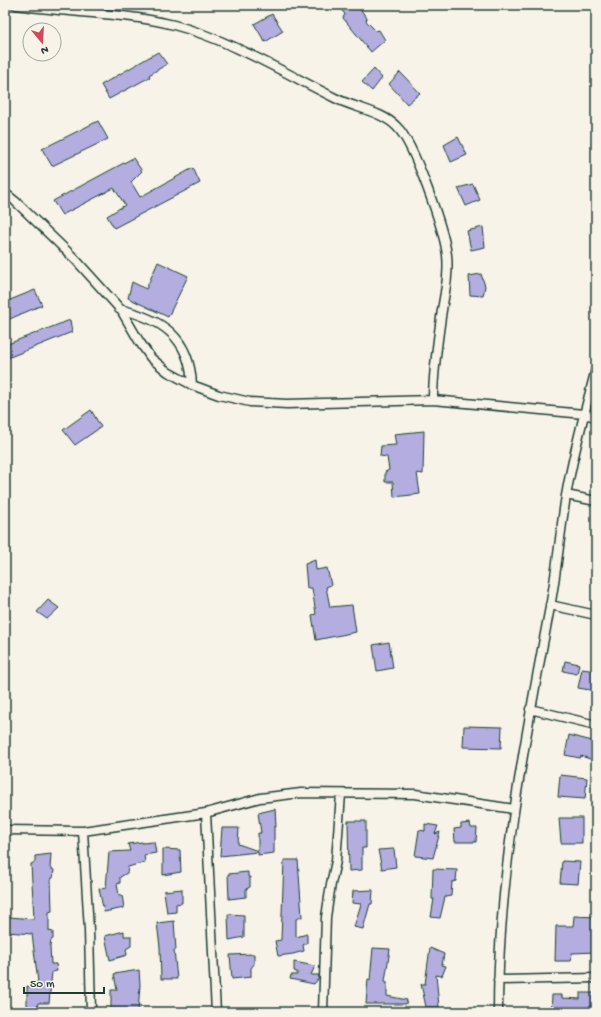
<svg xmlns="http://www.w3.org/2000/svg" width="601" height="1017" font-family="'Gochi Hand',sans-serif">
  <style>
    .building { fill: #b3aedf; stroke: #1f3d34 }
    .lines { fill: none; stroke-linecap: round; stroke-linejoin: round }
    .minor-casing { stroke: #1f3d34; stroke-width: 11 }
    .minor { stroke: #f7f3e8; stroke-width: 8 }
  </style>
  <rect width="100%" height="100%" fill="#f7f3e8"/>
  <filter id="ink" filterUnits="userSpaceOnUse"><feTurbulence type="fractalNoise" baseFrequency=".025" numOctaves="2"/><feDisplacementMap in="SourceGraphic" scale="8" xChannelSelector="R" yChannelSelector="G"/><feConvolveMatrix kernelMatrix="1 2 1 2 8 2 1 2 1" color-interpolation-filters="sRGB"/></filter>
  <g filter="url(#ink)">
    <!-- building -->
    <path class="building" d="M336 5H357L367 18 366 21 376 31 379 30 385 40 371 52 343 18 345 14Z
      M272 14 283 31 265 42 254 24Z
      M158 52 167 64 149 75 150 77 109 99 101 85Z
      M374 69 382 78 372 91 362 82Z
      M400 72 420 93 407 104 389 84Z
      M98 121 108 139 52 166 42 149Z
      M458 137 467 155 451 162 444 145Z
      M133 158 142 171 131 182 140 197 193 168 200 183 114 228 107 216 125 205 114 188 62 215 53 201Z
      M473 184 480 200 466 206 458 188Z
      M483 227 485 247 471 250 467 231Z
      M158 262 188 276 168 317 128 298 132 282 146 289Z
      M481 274 485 286 483 296 470 295 469 276Z
      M35 290 42 305 5 321V302Z
      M70 320 72 332 5 359V345Z
      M91 410 101 427 75 445 63 430Z
      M424 431 423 474 417 473 420 494 394 497 393 482H385V472L389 470 387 457 380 456 381 446 396 445 394 434Z
      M315 560 316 570 327 568 331 585 326 587 330 607 352 605 356 632 316 640 312 615 316 614 312 588H307L305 564Z
      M48 600 59 608 47 619 37 612Z
      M389 642 393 668 377 671 373 645Z
      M565 661 579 664 577 674 563 671Z
      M582 669 596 671V691L578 688Z
      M464 726 502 727 501 748 463 747Z
      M569 735 596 742V761L581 756 580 758 565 755Z
      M560 775 587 778 585 799 558 797Z
      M275 809 276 827H274V853L258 855V852L220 856 222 828H239L238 844 258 851V833H261L258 813Z
      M559 818H582V843H561Z
      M348 821H366V848H362V870L349 871Z
      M470 823 471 828H477L476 842H455L454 829 461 828V824Z
      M425 824 438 826 435 834 440 832 433 858 415 856 419 830 425 831Z
      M142 842V843L154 842 156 853 144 855 145 862 128 867 127 873 120 877V883L117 884 119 895H122L124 908 104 912 99 889 106 888 109 852 130 851 128 844Z
      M163 849 180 850 181 872 163 875Z
      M394 849 396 867 382 869 378 850Z
      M51 854 50 868 54 870 53 878 51 879 52 911 49 912V931L53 932V939L51 940 50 946 51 964H56L57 971 52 972 49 1003H38L37 1008 27 1010V986L33 988 32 983 38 982 32 934 7 932 9 917 34 919 31 864 35 862V856Z
      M284 860H298L302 917 296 919V937L307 934V943L303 945 304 951 293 954 278 956 275 941 281 940Z
      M562 861 580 862 578 884 560 883Z
      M433 869 457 870 456 881 452 882 451 896 445 897 440 918 431 917 434 899H432Z
      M248 872V877H250V887L246 889V897L229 899 228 874Z
      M182 889V903L176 904V912L167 913 164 891Z
      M373 890 372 904H370L363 929 354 927 361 904 352 903 353 891Z
      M228 914 244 915V937L229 940Z
      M574 916 596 917V952L572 953 571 961H555L556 926H573Z
      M174 921 176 950H174L177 979H161L160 947 157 923Z
      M124 931V936H131V946L126 949 127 955 110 960 105 936Z
      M373 948 390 949 385 981 387 982V996L407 1000 406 1004H366L368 979 370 980Z
      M430 948 444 954 442 965 446 966 442 976 436 975 439 1007H426L421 984H425Z
      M254 954V964L251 968V977L232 979 230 955Z
      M294 962 315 966 311 975H319V978L314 984 290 979 291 975H297V972L294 971Z
      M139 970 140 985 138 1012H119L118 1009H111V990H117L114 974Z
      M580 993H594L595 1012H551L552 995H562V998L580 999Z"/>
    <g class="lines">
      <defs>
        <path id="minor" d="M16 5C68 13 122 12 174 25 228 39 285 73 335 98 354 108 382 111 397 127 414 143 444 230 447 255 449 274 445 292 442 310 438 340 433 370 433 400
          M5 193 15 201 75 259 121 310 139 341 151 358 168 372 192 385 219 395 250 402 287 404 433 400 584 414 596 417
          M119 309C162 319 190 337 192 385
          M566 495 596 501
          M550 605 596 615
          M530 709 596 725
          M206 813 216 1012
          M5 830 83 831 206 813 260 798 301 793 415 794 514 809
          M83 831 89 930 91 1012
          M498 980 596 978
          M323 1012 326 917 331 884 336 861 341 794
          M498 1012C498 875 525 740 550 607 557 570 560 533 566 496 573 454 585 411 596 369"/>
      </defs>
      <!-- minor casing -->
      <use href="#minor" class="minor-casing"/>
      <!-- minor -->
      <use href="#minor" class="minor"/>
    </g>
  </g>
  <!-- margin -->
  <rect width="601" height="1017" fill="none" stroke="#f7f3e8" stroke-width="20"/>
  <rect x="10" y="10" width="581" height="997" fill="none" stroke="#1f3d34" stroke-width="1.5" filter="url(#ink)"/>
  <!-- north arrow -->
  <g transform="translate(42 42) rotate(162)"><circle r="19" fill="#f7f3e8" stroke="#a1aaa0"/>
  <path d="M0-3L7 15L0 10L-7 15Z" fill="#d1495b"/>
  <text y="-6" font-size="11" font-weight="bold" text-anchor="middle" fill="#1f3d34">N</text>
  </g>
  <!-- scale -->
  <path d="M24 987v6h80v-6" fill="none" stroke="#1f3d34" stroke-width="2"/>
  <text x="30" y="987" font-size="12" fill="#1f3d34" stroke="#f7f3e8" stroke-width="3" paint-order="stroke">50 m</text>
</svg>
